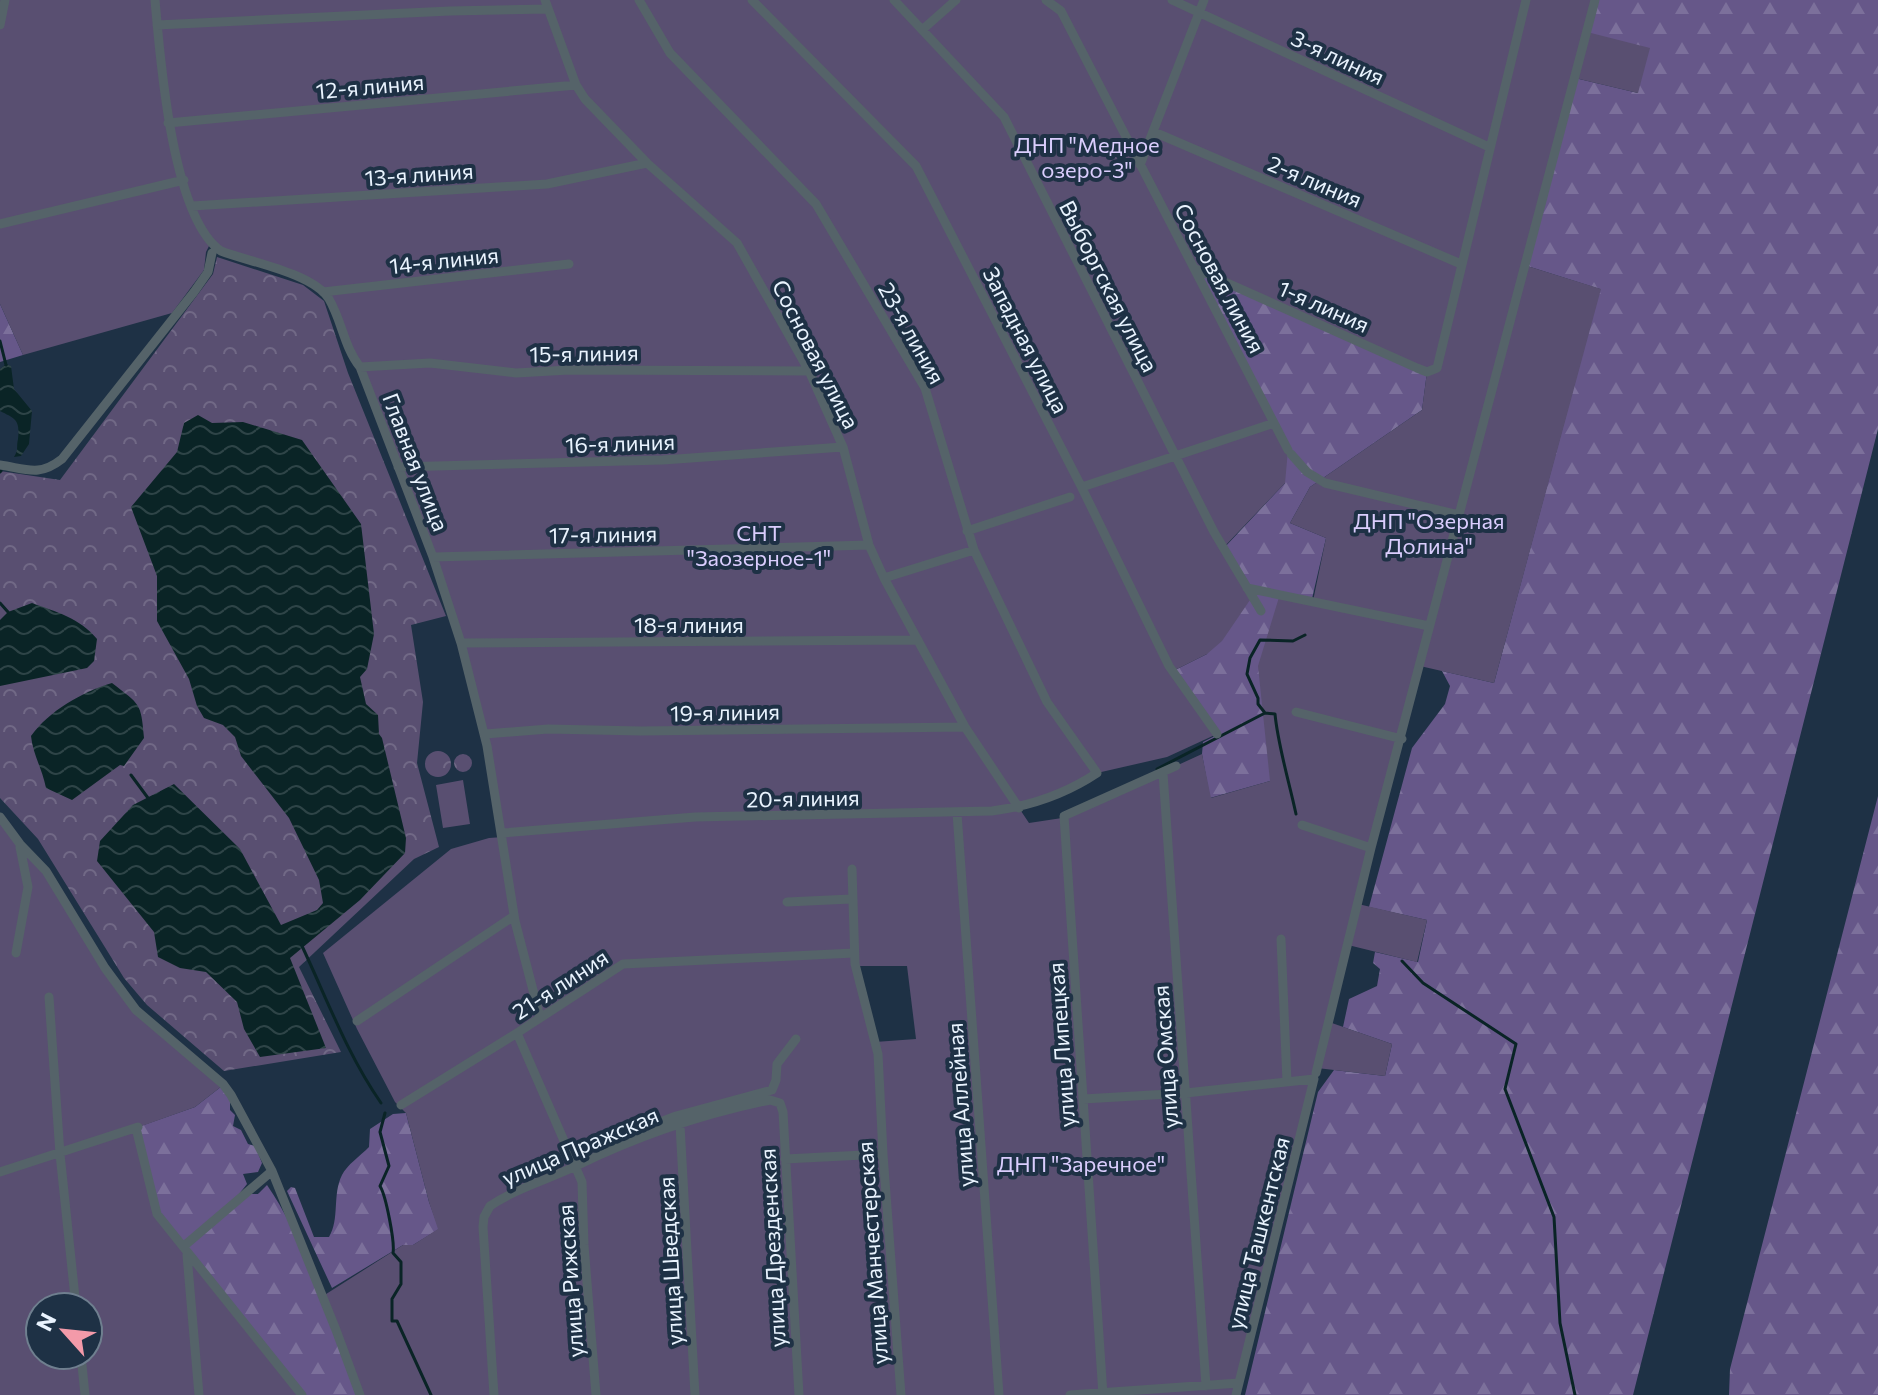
<svg xmlns="http://www.w3.org/2000/svg" width="1878" height="1395" font-family="Commissioner,sans-serif">
  <style>
    .forest { fill: url(#forest-firs) }
    .park { fill: url(#park-crowns) }
    .garden { fill: #594f71; fill-rule: evenodd }
    .water { fill: url(#water-waves) }
    .lines { fill: none; stroke-linecap: round; stroke-linejoin: round }
    .stream { stroke: #0a2426; stroke-width: 3 }
    .street { stroke: #556369; stroke-width: 9 }
    .labels { text-anchor: middle; dominant-baseline: central; stroke-width: 8; stroke-linejoin: round; paint-order: stroke }
    .street-label { font-size: 22px; fill: #e9f3fe; stroke: #1e3145 }
    .park-label { font-size: 22px; fill: #dacdfd; stroke: #1e3145 }
  </style>
  <defs>
    <pattern id="forest-firs" width="22" height="20" patternUnits="userSpaceOnUse" patternTransform="scale(2)"><rect width="22" height="20" fill="#665789"/><path d="M5 1l3.5 6h-7zM16 11l3.5 6h-7z" fill="#7c709b"/></pattern>
    <pattern id="park-crowns" width="20" height="18" patternUnits="userSpaceOnUse" patternTransform="scale(2)"><rect width="20" height="18" fill="#594f71"/><path d="M2 6a3 3 0 1 1 6 0M12 15a3 3 0 1 1 6 0" fill="none" stroke="#716986"/></pattern>
    <pattern id="water-waves" width="16" height="10" patternUnits="userSpaceOnUse" patternTransform="scale(2)"><rect width="16" height="10" fill="#0a2426"/><path d="M0 5q4-4 8 0t8 0" fill="none" stroke="#2e4447"/></pattern>
  </defs>
  <rect width="100%" height="100%" fill="#1e3145"/>
  <!-- forest -->
  <path class="forest" d="M1595 0H1878V429L1633 1395H1245L1318 1092 1334 1070 1385 1076 1392 1044 1343 1027 1349 999 1377 986 1380 969 1373 963 1375 952 1418 962 1427 920 1369 907 1412 748 1445 704 1450 686 1442 671 1494 683 1600 289 1524 265 1575 78 1638 93 1587 32Z
    M1196 269 1427 372 1422 410 1310 487 1290 523 1326 538 1270 781 1210 798 1202 754 1203 742 1217 735 1173 671 1207 654 1224 548 1285 483Z
    M0 304 23 355 0 362Z
    M1878 796V1395H1729L1730 1369Z
    M222 1086 230 1100V1110L235 1115 233 1126 241 1130 248 1144 255 1146 262 1163 258 1172 243 1174 247 1184 239 1194H258L267 1185C306 1241 332 1330 356 1395H302L156 1213 138 1127 195 1107Z
    M406 1113 429 1202 439 1229 413 1245H403L332 1288 287 1191 291 1187 295 1188 314 1237H329C340 1219 332 1195 342 1175 347 1165 360 1156 369 1147L370 1129 393 1114Z"/>
  <!-- park -->
  <path class="park" d="M217 257 303 285 324 301 348 373 446 616 411 625 423 702 417 763 439 847 414 859 299 967 341 1052 224 1071 147 1005 124 978 38 839 0 798V471L60 480 213 274Z
    M425 764a13 13 0 1 1 26 0a13 13 0 1 1-26 0Z
    M454 763a9 9 0 1 1 18 0a9 9 0 1 1-18 0Z"/>
  <!-- garden -->
  <path class="garden" d="M0 0H1595L1587 32 1650 48 1638 93 1575 78 1524 265 1601 289 1494 683 1420 666 1358 904 1427 920 1417 962 1348 945 1329 1022 1392 1044 1385 1076 1317 1068 1235 1395H359L323 1296 403 1245H413L438 1229 429 1202 406 1113 395 1102 357 1029 323 953 451 849 489 838 503 837 485 734 433 557 329 299 307 280 210 244 206 252 204 270 172 313 23 355 0 304ZM1197 269 1427 372 1422 410 1310 487 1290 523 1326 538 1313 601 1280 594 1258 666 1270 781 1211 798 1202 754 1062 818 1029 823 1019 808 1097 773 1167 757 1217 734 1173 671 1207 654 1222 641 1252 597 1224 547 1285 483 1288 450ZM856 966H907L916 1039 875 1042Z
    M463 780 470 824 443 828 436 785Z
    M0 817 35 859 136 1010 222 1086 195 1107 139 1127 156 1213 302 1395H0ZM40 1307H88V1355H40Z"/>
  <!-- water -->
  <path class="water" d="M6 364 11 366 14 389 32 411 29 444 21 456 14 457C19 449 16 447 18 439 20 420 16 419 0 411V369Z
    M198 415 212 423 243 422 302 440 361 524 374 634 367 669 360 677 366 704 378 715 379 734 382 738 406 838 405 853 360 900 290 958 326 1048 260 1057 244 1029 237 1002 206 972 180 968 158 957 154 932 97 861 100 841 133 805 174 784 240 849 281 925 317 910 323 903 319 880 289 818 241 756 235 737 223 725 204 718 197 706 189 679 157 621V576L131 507 177 452 184 423Z
    M32 603C56 612 80 618 97 639L94 661 87 668 0 686V620L8 612Z
    M112 683C140 705 141 702 144 738L124 766 120 765 72 800 46 788C42 768 33 755 31 736 49 711 82 692 112 683Z"/>
  <g class="lines">
    <!-- stream -->
    <path class="stream" d="M0 341 6 365
      M0 472 1 471
      M0 603 8 612
      M1157 769 1265 713
      M131 775 148 798
      M1296 814C1289 781 1278 746 1275 714L1265 713 1258 704V698L1247 674 1250 658 1260 640 1293 641 1305 635
      M302 946C327 999 347 1054 381 1103
      M1402 961 1423 983 1516 1044 1505 1089 1554 1217 1560 1323 1575 1395
      M385 1113 380 1132 389 1166 380 1186C386 1196 395 1242 393 1253L401 1262V1284L392 1299V1321H397L431 1395"/>
    <!-- street -->
    <path class="street" d="M155 0C160 57 172 218 221 251 249 262 313 273 329 299 342 321 344 347 360 367L433 557 461 643 487 746 515 921 540 1017
      M545 0 576 85 585 99 647 163 737 243 809 371 843 447 869 545 884 578 965 727 1019 808
      M752 0 916 166 1081 486 1169 666 1217 734
      M894 0 1004 117 1214 532 1261 611
      M1046 0 1061 11 1288 450
      M1172 0 1489 147
      M0 25 5 0
      M157 25 450 11 548 9
      M922 30 956 0
      M168 123 576 85
      M1154 132 1461 264
      M1140 165 1204 0
      M192 206 547 184 647 163
      M0 224 184 180
      M1196 269 1417 368 1427 372 1437 368 1526 0
      M323 292 569 264
      M360 367 430 363 516 373 569 370 809 371
      M1291 454 1307 472 1325 483 1459 515
      M0 465C27 469 39 477 62 459L194 292 208 272 212 253
      M398 467 663 460 843 447
      M1082 487 1274 423
      M967 531 1070 497
      M433 557 869 545
      M884 578 974 550
      M1247 588 1429 626
      M461 643 918 640
      M1296 712 1402 739
      M485 734 548 729 641 731 965 727
      M1163 773 1206 1386
      M957 813 999 1395
      M0 817 20 844 46 871 105 968 136 1010 223 1084 231 1095 272 1171 336 1330 360 1395
      M1302 825 1371 848
      M503 833 695 817 992 811C1031 806 1064 795 1097 773L1047 702 974 550 925 388 816 204 670 53 639 0
      M852 869 855 964 878 1054 883 1154 901 1395
      M787 902 851 899
      M1281 939 1287 1082
      M16 953 28 887 20 847
      M49 997 60 1154 76 1307
      M357 1021 514 916
      M517 1033 582 1182 584 1245 596 1395
      M1316 1073 1371 848 1595 0
      M1083 1099 1186 1093 1314 1079 1236 1395
      M401 1105 517 1033 623 964 854 953
      M680 1125 695 1395
      M136 1128 157 1214 302 1395
      M569 1157 676 1116 772 1090 776 1080 777 1064 796 1039
      M785 1159 883 1154
      M0 1172 138 1127
      M184 1246 272 1171
      M187 1255 199 1395
      M81 1355 85 1395
      M494 1395 483 1227 484 1217 490 1206C515 1189 546 1180 574 1167 637 1136 702 1114 770 1100L780 1103 783 1112 799 1395
      M1070 1395 1239 1383
      M1103 1395 1064 816 1176 766"/>
  </g>
  <g class="labels">
    <!-- street labels -->
    <g class="street-label">
      <text transform="translate(1338 57) rotate(25)">3-я линия</text>
      <text transform="translate(370 86) rotate(-5)">12-я линия</text>
      <text transform="translate(419 174) rotate(-4)">13-я линия</text>
      <text transform="translate(1315 181) rotate(23)">2-я линия</text>
      <text transform="translate(444 260) rotate(-6)">14-я линия</text>
      <text transform="translate(1220 278) rotate(62)">Сосновая линия</text>
      <text transform="translate(1109 286) rotate(63)">Выборгская улица</text>
      <text transform="translate(1324 306) rotate(24)">1-я линия</text>
      <text transform="translate(912 333) rotate(61)">23-я линия</text>
      <text transform="translate(1026 340) rotate(63)">Западная улица</text>
      <text transform="translate(584 353) rotate(-1)">15-я линия</text>
      <text transform="translate(816 354) rotate(63)">Сосновая улица</text>
      <text transform="translate(620 443) rotate(-2)">16-я линия</text>
      <text transform="translate(416 462) rotate(69)">Главная улица</text>
      <text transform="translate(603 534) rotate(-1)">17-я линия</text>
      <text x="689" y="624">18-я линия</text>
      <text transform="translate(725 712) rotate(-1)">19-я линия</text>
      <text transform="translate(803 798) rotate(-1)">20-я линия</text>
      <text transform="translate(560 984) rotate(-33)">21-я линия</text>
      <text transform="translate(1061 1045) rotate(-94)">улица Липецкая</text>
      <text transform="translate(1165 1057) rotate(-94)">улица Омская</text>
      <text transform="translate(960 1105) rotate(-94)">улица Аллейная</text>
      <text transform="translate(580 1146) rotate(-23)">улица Пражская</text>
      <text transform="translate(1258 1233) rotate(-76)">улица Ташкентская</text>
      <text transform="translate(772 1248) rotate(-93)">улица Дрезденская</text>
      <text transform="translate(872 1253) rotate(-94)">улица Манчестерская</text>
      <text transform="translate(670 1261) rotate(-93)">улица Шведская</text>
      <text transform="translate(570 1281) rotate(-94)">улица Рижская</text>
    </g>
    <!-- park labels -->
    <g class="park-label">
      <text x="1087" y="144">ДНП "Медное<tspan x="1087" dy="25">озеро-3"</tspan></text>
      <text x="1429" y="520">ДНП "Озерная<tspan x="1429" dy="25">Долина"</tspan></text>
      <text x="759" y="532">СНТ<tspan x="759" dy="25">"Заозерное-1"</tspan></text>
      <text x="1081" y="1163">ДНП "Заречное"</text>
    </g>
  </g>
  <!-- north arrow -->
  <g transform="translate(64 1331) rotate(297)"><circle r="38" fill="#1e3145" stroke="#6f7f8f" stroke-width="2"/>
  <path d="M0-6L14 30L0 20L-14 30Z" fill="#f39aa9"/>
  <text y="-12" font-size="22" font-weight="bold" text-anchor="middle" fill="#e9f3fe">N</text>
  </g>
</svg>
